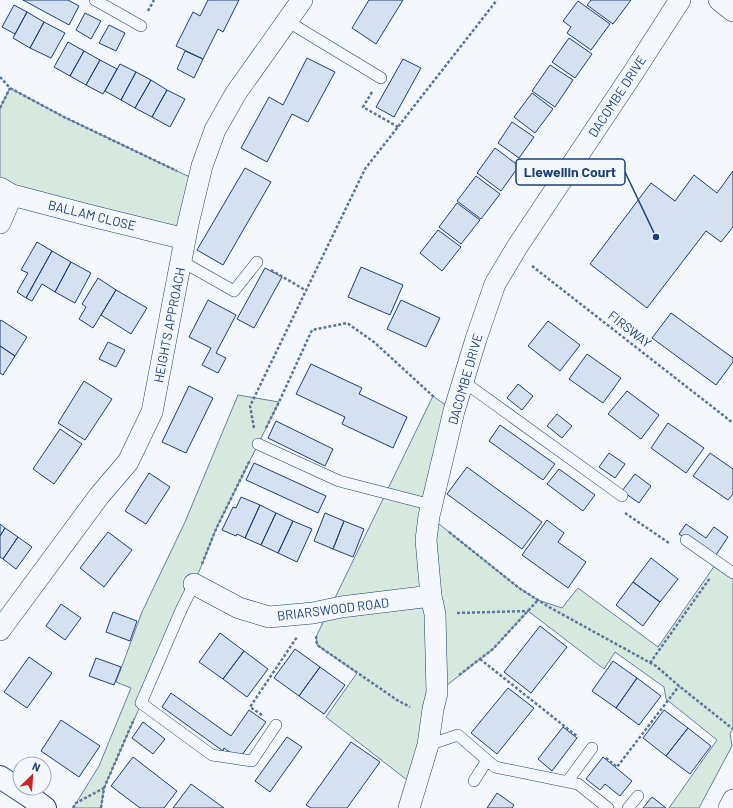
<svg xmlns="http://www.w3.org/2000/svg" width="733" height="808" font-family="Barlow,sans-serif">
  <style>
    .green { fill: #d7e8df; stroke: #687fa3 }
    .building { fill: #d5e0f0; stroke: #1d3f73 }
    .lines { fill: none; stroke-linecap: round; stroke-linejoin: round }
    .lane-casing { stroke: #1d3f73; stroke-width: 12 }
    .street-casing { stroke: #1d3f73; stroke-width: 22 }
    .secondary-casing { stroke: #1d3f73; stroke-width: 24 }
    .path { stroke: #5e769c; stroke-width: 2.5; stroke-dasharray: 3 2; stroke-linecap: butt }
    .lane { stroke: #f4f7fb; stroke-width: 11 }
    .street { stroke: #f4f7fb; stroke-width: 21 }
    .secondary { stroke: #f4f7fb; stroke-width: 22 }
    .labels { text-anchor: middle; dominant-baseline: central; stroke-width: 3; stroke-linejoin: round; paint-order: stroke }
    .street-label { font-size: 13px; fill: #1d3f73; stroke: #f4f7fb }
    .leader { fill: none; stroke: #1d3f73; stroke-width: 1.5 }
    .callout-dot { fill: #1d3f73; stroke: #f4f7fb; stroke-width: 1.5 }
    .callout { fill: #f4f7fb; stroke: #1d3f73; stroke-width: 1.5 }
    .callout-label { font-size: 14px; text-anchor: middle; font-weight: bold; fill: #1d3f73 }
  </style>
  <rect width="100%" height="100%" fill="#f4f7fb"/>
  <!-- green -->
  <path class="green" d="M10 88 64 117 198 181 185 239 0 188V108Z
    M238 395 279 402 217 527 194 584 104 788 101 808H73L99 766 131 688 116 682 142 612 185 522Z
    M433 396 454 411 429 516 519 588 538 600 562 608 578 588 658 647 715 565 733 577V729L730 733 732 746 699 808H669L717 740 666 699 664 687 615 652 604 669 528 611 493 649 437 693 416 787 326 717 357 673 317 645 316 637Z"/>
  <!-- building -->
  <path class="building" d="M23 0H68L79 6 69 25Z
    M208 0H239L223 32 218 29 203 59 176 46 193 12 200 16Z
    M369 0H403L376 44 352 28Z
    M591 0H631L613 24 587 5Z
    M578 1 610 24 591 50 567 33 571 27 563 21Z
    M14 5 27 12 15 34 2 27Z
    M27 12 44 22 30 48 13 38Z
    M85 13 101 21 91 39 76 30Z
    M44 22 65 33 51 58 30 48Z
    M109 25 125 33 116 51 99 43Z
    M569 38 592 54 575 78 552 62Z
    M68 42 84 51 70 76 54 67Z
    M84 51 100 60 86 85 70 76Z
    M185 51 203 59 194 78 177 69Z
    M307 58 335 72 308 122 292 114 267 162 241 148 269 97 283 105Z
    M403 59 421 68 394 117 376 107Z
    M100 60 117 69 103 94 86 85Z
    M120 64 136 72 121 100 105 91Z
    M550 65 573 80 555 107 532 91Z
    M136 72 151 80 135 108 121 100Z
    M151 80 167 90 152 117 135 108Z
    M167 90 185 99 170 127 152 117Z
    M532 93 553 109 535 133 514 117Z
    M512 122 534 137 519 158 498 143Z
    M495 148 519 166 501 191 477 173Z
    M245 168 271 182 223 265 197 250Z
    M733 171V227L721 242 706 231 647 308 590 264 651 183 675 201 694 175 717 193Z
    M476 176 500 194 481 219 457 201Z
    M457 203 480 220 461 244 439 227Z
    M438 230 461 247 442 271 420 253Z
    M37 242 52 251 26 298 17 292 28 273 21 270Z
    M52 251 71 262 55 292 42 284 32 301 26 298Z
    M71 262 91 273 75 303 55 292Z
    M361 267 403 285 390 315 348 297Z
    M265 268 282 277 254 328 237 319Z
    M98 278 116 290 93 328 79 319 86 307 82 304Z
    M116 290 147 308 131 334 101 315Z
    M208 300 236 315 216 353 226 358 218 373 202 365 211 348 189 337Z
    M401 300 440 318 426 347 387 329Z
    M671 313 733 358V362L716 385 652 338Z
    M1 320 27 337 15 356 0 346V322Z
    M548 321 580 345 560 371 528 346Z
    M108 342 125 350 116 367 99 359Z
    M0 346 15 356 3 375 0 373Z
    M587 354 621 378 603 403 569 379Z
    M311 364 362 388 359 394 407 417 393 448 342 424 345 417 296 394Z
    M84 381 112 399 85 440 58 423Z
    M518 384 533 396 522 410 507 398Z
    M189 386 213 398 186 453 162 442Z
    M627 391 659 415 641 439 608 414Z
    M557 414 572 426 562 438 547 426Z
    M276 421 333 449 325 466 268 438Z
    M668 423 704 448 686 473 651 448Z
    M500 425 555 464 543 480 489 441Z
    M60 429 82 444 54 484 33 469Z
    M609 453 625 464 615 478 599 467Z
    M710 453 733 469V494L728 500 693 476Z
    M254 463 326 496 318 513 246 480Z
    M467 467 542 522 522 549 447 494Z
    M559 469 595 495 583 511 547 484Z
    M149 473 170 487 146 524 125 511Z
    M635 474 651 486 639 503 622 491Z
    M241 497 260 505 245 538 237 534 236 536 222 530 233 507 236 508Z
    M260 505 276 513 261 545 245 538Z
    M276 513 293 521 278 553 261 545Z
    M325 513 344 521 333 549 314 541Z
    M547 520 564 533 558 542 586 562 568 588 522 555Z
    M293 521 312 529 297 562 278 553Z
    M344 521 364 529 353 557 333 549Z
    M0 524 5 528 0 536Z
    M686 524 706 538 714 527 728 537 714 558 679 534Z
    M5 528 18 537 3 559 0 557V536Z
    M108 532 132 550 104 587 80 568Z
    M18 537 32 547 16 569 3 559Z
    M651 558 678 579 660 602 633 582Z
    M633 582 660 602 643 626 616 605Z
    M61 604 81 618 65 640 46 626Z
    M113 612 137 621 130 641 106 632Z
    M540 626 567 647 531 693 504 672Z
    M220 633 244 651 223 679 199 662Z
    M295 649 320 667 299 696 274 678Z
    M244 651 268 669 247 697 223 679Z
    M29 657 52 673 27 708 4 692Z
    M96 658 121 667 114 685 89 676Z
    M613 661 637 678 616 708 592 691Z
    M320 667 345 685 324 714 299 696Z
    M637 678 661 696 639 725 616 708Z
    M508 688 534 708 497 754 471 733Z
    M171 693 231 736 249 710 266 722 239 759 224 748 223 751 162 707Z
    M664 710 688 728 666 756 643 738Z
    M61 720 100 746 79 777 41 751Z
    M143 722 165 739 153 754 132 738Z
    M563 727 577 738 552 771 538 759Z
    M688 728 711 746 690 774 666 756Z
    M287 737 302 747 270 792 255 781Z
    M351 742 380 762 347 808H311L306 805Z
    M133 757 177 791 164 808H140L111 786Z
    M603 757 632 781 620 796 605 784 600 790 586 779Z
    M191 784 224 808H173Z
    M497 793 514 805 512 808H487Z
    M652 797 666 808H643Z"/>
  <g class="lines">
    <defs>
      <path id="lane" d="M95 0 141 26
        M287 21 381 78
        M181 261 234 291 257 262
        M464 382 622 496
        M258 444 339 481 432 505
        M686 540 733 573
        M194 584 182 608 141 703 212 755 252 761 276 725
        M428 745 458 735 495 767 578 784 608 808
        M474 781 487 760
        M567 782 592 748
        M628 808 638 796"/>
      <path id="street" d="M719 0 733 11
        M0 188 12 195 88 215 185 239
        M0 223 12 195
        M194 584 239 608 269 617 313 613 341 607 431 596
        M0 630 99 496 128 462 152 412 188 224 202 166 215 130 236 93 302 0
        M409 808 428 745 433 709 437 693 435 614 431 596 426 540 429 516 454 411 476 339 495 284 517 247 633 73 680 0
        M729 808 733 800"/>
      <path id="secondary" d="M0 777 29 796 45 808"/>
    </defs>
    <!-- lane casing -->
    <use href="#lane" class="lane-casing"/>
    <!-- street casing -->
    <use href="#street" class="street-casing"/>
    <!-- secondary casing -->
    <use href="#secondary" class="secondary-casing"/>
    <!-- path -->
    <path class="path" d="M148 11 154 0
      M0 77 10 88 64 117 177 171
      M372 92 363 107 398 127
      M0 108 10 88
      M532 266 733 423
      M271 270 305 290
      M254 428 250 406 365 169 497 0
      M266 428 279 402 312 330 347 323 374 342 434 397
      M625 513 669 543
      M449 532 519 588 549 607 656 666 679 686 733 729
      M202 564 216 529 250 460
      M457 613 528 611
      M316 636 317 645 397 700 410 707
      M480 659 578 737
      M650 663 710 578
      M459 675 493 649 538 600
      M262 715 250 707 297 637
      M606 758 617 767 679 686
      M73 808 76 803 104 788
      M101 808 104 788 134 719"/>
    <!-- lane -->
    <use href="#lane" class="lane"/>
    <!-- street -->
    <use href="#street" class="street"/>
    <!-- secondary -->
    <use href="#secondary" class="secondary"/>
  </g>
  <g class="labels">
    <!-- street labels -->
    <g class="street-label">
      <text transform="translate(617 96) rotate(-57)">DACOMBE DRIVE</text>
      <text transform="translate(92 215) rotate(14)">BALLAM CLOSE</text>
      <text transform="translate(169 325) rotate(-79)">HEIGHTS APPROACH</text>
      <text transform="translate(630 329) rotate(38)">FIRSWAY</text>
      <text transform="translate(465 379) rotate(-74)">DACOMBE DRIVE</text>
      <text transform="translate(333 609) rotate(-7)">BRIARSWOOD ROAD</text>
    </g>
  </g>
  <!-- callouts -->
  <path class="leader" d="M656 237L625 172"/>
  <circle class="callout-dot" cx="656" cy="237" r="4"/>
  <rect class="callout" x="516" y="159" width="109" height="26" rx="4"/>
  <g class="callout-label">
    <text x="570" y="177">Llewellin Court</text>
  </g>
  <!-- north arrow -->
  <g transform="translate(32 776) rotate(25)"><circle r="19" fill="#f4f7fb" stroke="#9eadc5"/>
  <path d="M0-3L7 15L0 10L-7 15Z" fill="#c62828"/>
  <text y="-6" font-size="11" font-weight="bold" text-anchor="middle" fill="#1d3f73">N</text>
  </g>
</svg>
